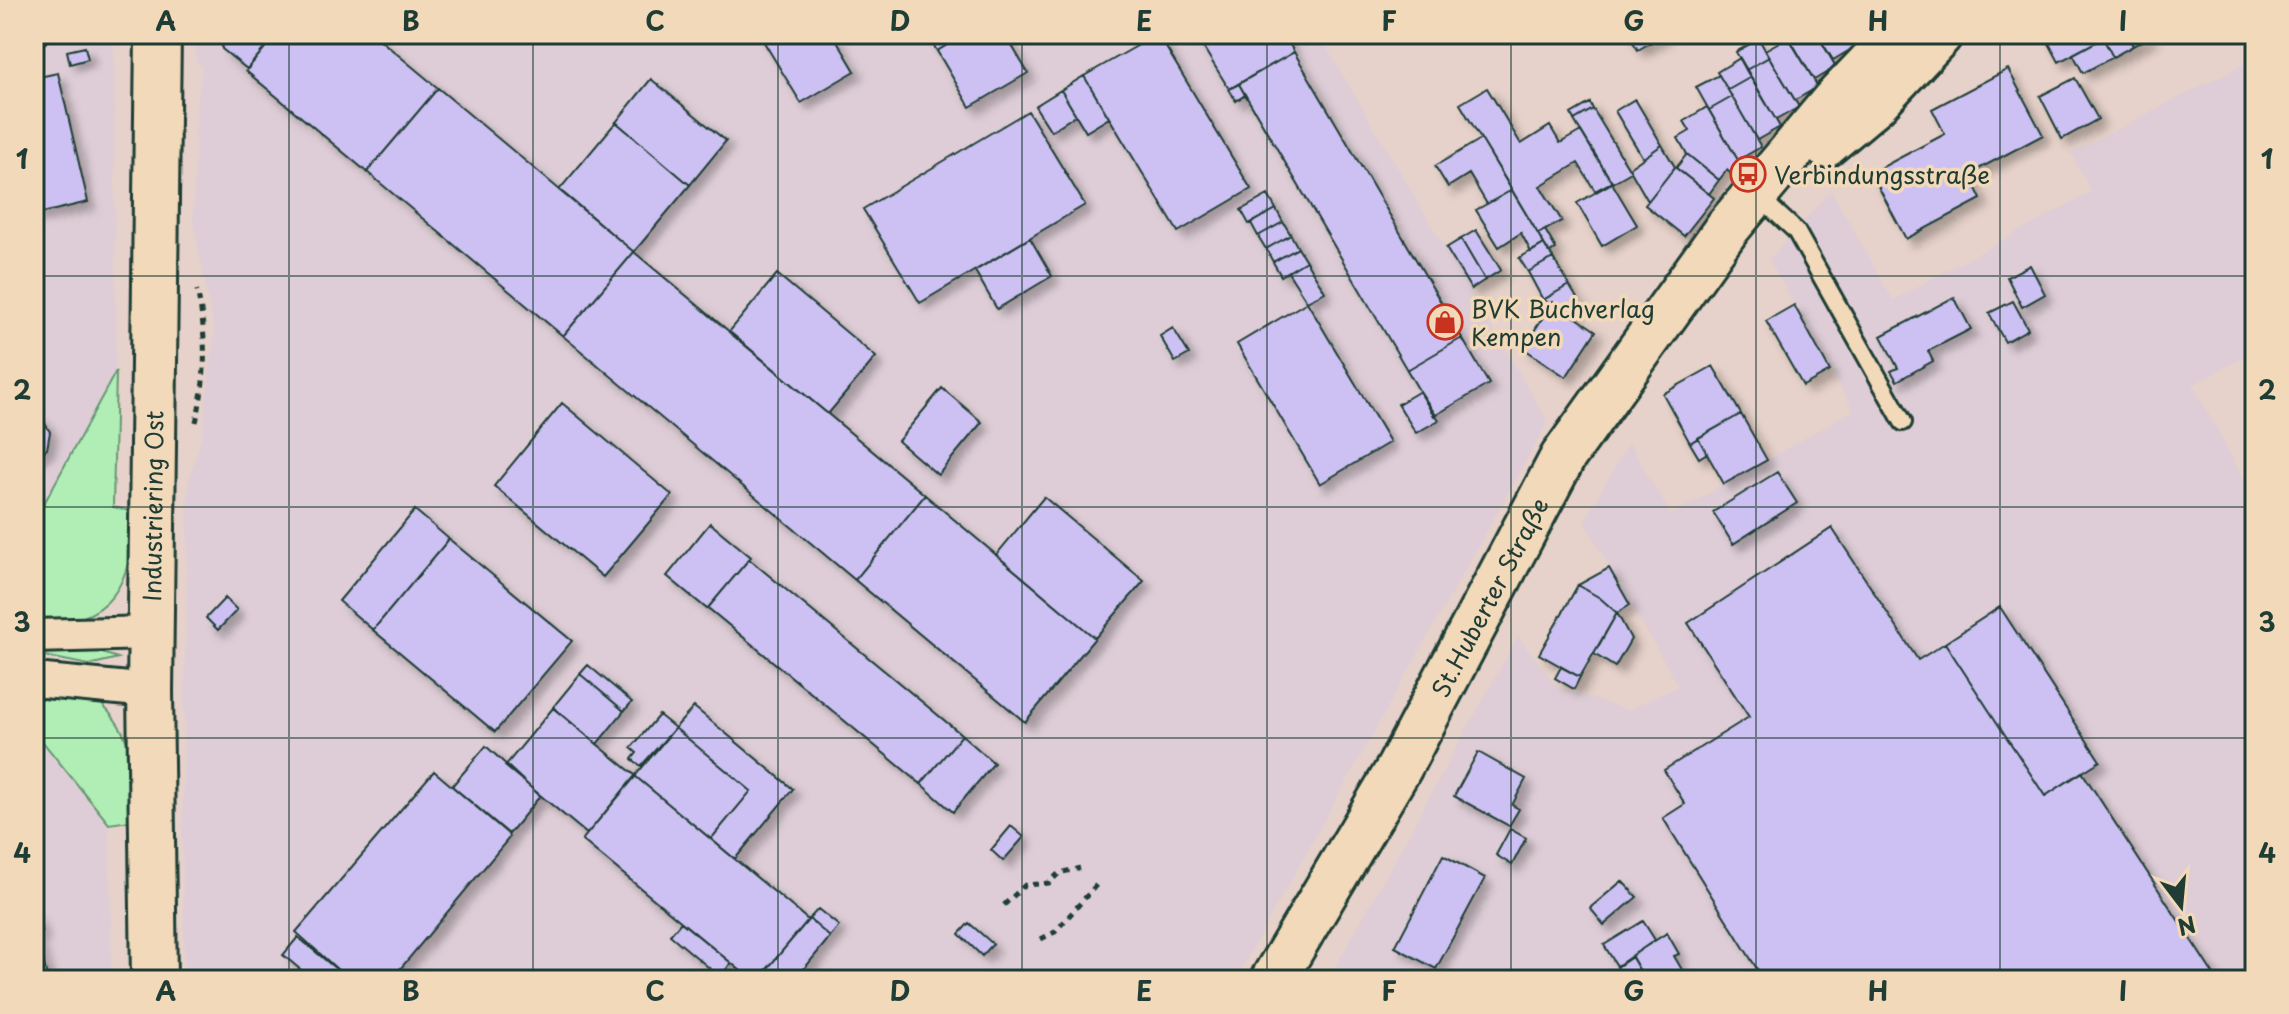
<svg xmlns="http://www.w3.org/2000/svg" width="2289" height="1014" font-family="'Playpen Sans',sans-serif">
  <style>
    .built { fill: #decdd6 }
    .green { fill: #b0eeb5; stroke: #689674; stroke-width: 2 }
    .building { fill: #cdc1f3; stroke: #1f3d34; stroke-width: 2; filter: url(#shadow) }
    .lines { fill: none; stroke-linecap: round; stroke-linejoin: round }
    .lane-casing { stroke: #1f3d34; stroke-width: 22 }
    .street-casing { stroke: #1f3d34; stroke-width: 38 }
    .secondary-casing { stroke: #1f3d34; stroke-width: 50 }
    .path { stroke: #1f3d34; stroke-width: 5; stroke-dasharray: 6 6; stroke-linecap: butt }
    .lane { stroke: #f1d9b9; stroke-width: 16 }
    .street { stroke: #f1d9b9; stroke-width: 32 }
    .secondary { stroke: #f1d9b9; stroke-width: 44 }
    .grid { fill: none; stroke: #1f3d34; stroke-width: 2; stroke-opacity: 0.55 }
    .labels { text-anchor: middle; dominant-baseline: central; stroke-width: 7; stroke-linejoin: round; paint-order: stroke }
    .poi-label { font-size: 24px; fill: #1f3d34; stroke: #f1d9b9; text-anchor: start }
    .street-label { font-size: 24px; fill: #1f3d34; stroke: #f1d9b9 }
    .neatline { fill: none; stroke: #1f3d34; stroke-width: 3 }
    .grid-label { font-size: 26px; text-anchor: middle; font-weight: bold; fill: #1f3d34 }
  </style>
  <defs>
    <filter id="shadow"><feDropShadow dx="7" dy="7" stdDeviation="4" flood-color="#0004"/></filter>
  </defs>
  <rect width="100%" height="100%" fill="#e6d2ca"/>
  <filter id="ink" filterUnits="userSpaceOnUse"><feTurbulence type="fractalNoise" baseFrequency=".0125" numOctaves="2"/><feDisplacementMap in="SourceGraphic" scale="16" xChannelSelector="R" yChannelSelector="G"/><feConvolveMatrix kernelMatrix="1 2 1 2 8 2 1 2 1" color-interpolation-filters="sRGB"/></filter>
  <g filter="url(#ink)">
    <!-- built -->
    <path class="built" d="M34 34H114L116 371 34 522Z
      M196 34H1327L1321 38 1548 422 1235 980H185L182 844 188 483 202 434 214 332 193 220 196 107 202 67 196 62Z
      M2251 60 2255 67V351L2193 385 2255 500V980H1328L1518 636 1557 687 1628 710 1678 686 1584 522 1629 442 1671 515 1853 410 1769 260 1831 190 1893 300 2091 192 2071 153Z
      M34 731 109 824 112 980H34Z"/>
    <!-- green -->
    <path class="green" d="M116 371 113 507 135 512C131 583 115 625 34 625V522Z
      M87 648 118 658 89 665 34 654Z
      M34 697 97 700C140 739 131 768 130 821L109 824 34 731Z"/>
    <!-- building -->
    <path class="building" d="M223 34H258L269 43 247 69 222 49Z
      M276 34H373L438 88 367 172 246 71Z
      M759 34H833L855 71 801 103Z
      M927 34H965L937 51Z
      M965 34H1005L1028 73 970 107 937 51Z
      M1158 34 1251 189 1178 232 1084 76Z
      M1195 34H1284L1294 52 1229 89Z
      M1628 34H1665L1638 50Z
      M1787 34H1817L1836 67 1814 80Z
      M1817 34H1848L1855 47 1833 60Z
      M2044 34H2127L2133 46 2113 57 2103 38 2059 62Z
      M2127 34H2151L2152 36 2133 46Z
      M1788 37 1818 87 1795 100 1765 50Z
      M2103 38 2113 57 2083 73 2073 54Z
      M1759 39 1769 57 1746 70 1736 52Z
      M85 47 88 59 70 64 67 51Z
      M1294 52 1462 338 1407 370 1239 84Z
      M1769 57 1799 107 1776 120 1746 70Z
      M1740 58 1751 77 1728 90 1717 72Z
      M2008 69 2043 135 1969 174 1981 199 1906 239 1871 173 1945 134 1932 109Z
      M58 73 88 202 34 215V78Z
      M1719 75 1732 97 1709 110 1696 87Z
      M1084 76 1109 118 1086 132 1061 90Z
      M1751 77 1780 127 1757 140 1728 90Z
      M2075 78 2098 119 2062 139 2040 96Z
      M651 79 726 141 690 185 616 122Z
      M1239 84 1245 95 1236 101 1229 89Z
      M438 88 634 252 563 336 367 172Z
      M1487 88 1521 144 1550 126 1560 143 1581 131 1612 182 1595 191 1578 163 1540 186 1562 221 1538 234 1460 104Z
      M1061 90 1076 115 1051 131 1035 106Z
      M1732 97 1761 147 1738 160 1709 110Z
      M1635 99 1662 145 1643 158 1615 111Z
      M1590 103 1593 109 1574 120 1571 114Z
      M1707 107 1742 167 1731 174 1727 170 1719 180 1687 154 1678 138 1690 131 1684 121Z
      M1593 109 1631 172 1612 183 1574 120Z
      M1028 111 1085 205 920 303 863 209Z
      M616 122 690 185 634 252 559 190Z
      M1481 139 1512 190 1487 204 1469 174 1448 187 1435 166Z
      M1662 145 1675 167 1648 201 1629 168Z
      M1687 154 1719 180 1709 194 1676 168Z
      M1675 167 1714 198 1684 236 1645 205Z
      M1612 183 1637 225 1602 246 1577 203Z
      M1512 190 1544 244 1531 252 1521 233 1499 247 1476 210Z
      M1268 195 1276 209 1249 224 1241 210Z
      M1276 209 1283 222 1258 236 1251 223Z
      M1283 222 1291 235 1266 249 1258 236Z
      M1476 230 1501 270 1485 280 1461 239Z
      M1545 230 1556 249 1549 253 1538 234Z
      M1291 235 1298 248 1273 262 1266 249Z
      M1030 238 1052 276 997 309 975 271Z
      M1461 239 1485 280 1471 289 1446 248Z
      M1544 244 1553 258 1528 272 1519 258Z
      M1298 248 1306 261 1281 276 1273 262Z
      M634 252 925 495 855 580 563 336Z
      M1553 258 1569 285 1543 300 1528 272Z
      M1306 261 1325 292 1307 302 1288 272Z
      M2030 265 2045 294 2022 307 2007 277Z
      M777 274 876 357 828 414 729 332Z
      M1569 285 1580 303 1572 315 1543 300Z
      M1954 297 1971 329 1928 351 1933 361 1897 381 1891 371 1898 368 1881 336Z
      M2013 301 2028 329 2005 342 1989 313Z
      M1307 302 1390 442 1320 484 1237 344Z
      M1553 302 1596 331 1566 377 1523 348Z
      M1794 305 1830 371 1803 386 1766 321Z
      M1173 328 1189 354 1175 362 1160 336Z
      M1462 338 1489 384 1434 416 1407 370Z
      M1713 366 1741 414 1690 443 1663 394Z
      M942 388 982 422 938 475 898 441Z
      M1420 391 1439 420 1416 433 1398 404Z
      M562 403 672 495 603 577 494 486Z
      M1741 414 1767 460 1724 484 1698 438Z
      M34 416 41 417 50 432 47 449 34 458Z
      M1698 438 1707 453 1699 458 1690 443Z
      M1777 472 1797 503 1733 544 1713 512Z
      M925 495 1095 638 1025 722 855 580Z
      M1044 497 1144 581 1095 638 996 555Z
      M415 510 449 539 373 630 339 601Z
      M710 523 751 557 707 609 667 576Z
      M1832 528 1918 660 1945 643 2045 796 2082 772 2217 980H1764L1663 818 1685 804 1664 770 1749 717 1688 623Z
      M449 539 572 641 495 732 373 630Z
      M749 559 962 735 921 784 708 608Z
      M1609 568 1630 605 1617 613 1600 598 1578 585Z
      M1578 585 1600 598 1617 613 1580 677 1539 654Z
      M225 598 237 610 218 630 206 618Z
      M2000 607 2100 761 2045 796 1945 643Z
      M1617 613 1631 639 1615 667 1594 654Z
      M588 665 632 702 624 711 580 674Z
      M1561 667 1580 677 1574 689 1555 678Z
      M580 674 624 711 597 744 553 707Z
      M694 707 793 789 735 859 711 839 751 791 675 728Z
      M553 708 636 776 587 834 505 766Z
      M659 715 675 728 641 766 632 759 637 753 631 748Z
      M675 728 751 791 711 839 635 776Z
      M962 735 994 763 953 812 921 784Z
      M486 746 540 796 509 834 452 786Z
      M1478 752 1526 779 1512 805 1519 809 1509 826 1454 796Z
      M434 771 508 834 509 838 391 980H349L296 932Z
      M635 776 808 920 758 980H752L582 840Z
      M1011 826 1024 837 1003 861 991 850Z
      M1510 829 1526 838 1512 865 1496 855Z
      M1443 855 1485 878 1436 969 1395 947Z
      M1622 881 1637 897 1604 925 1590 908Z
      M818 909 839 926 830 937 809 919Z
      M34 910 42 932 37 936 48 980H34Z
      M809 919 830 937 795 980H758Z
      M1643 921 1655 940 1617 966 1604 945Z
      M681 922 731 963 720 977 670 935Z
      M969 923 993 944 982 956 959 934Z
      M1667 933 1679 954 1674 956 1688 980H1645L1631 956Z
      M298 937 349 980H313L283 955Z
      M1632 957 1645 980H1625L1617 967Z"/>
    <g class="lines">
      <defs>
        <path id="lane" d="M34 36 41 34
          M1758 196 1796 231 1903 422"/>
        <path id="street" d="M34 636 152 633
          M34 680 150 691"/>
        <g id="secondary">
          <path d="M1825 145 1875 103 1940 34"/>
          <path id="s1" d="M154 980 150 691 158 34"/>
          <path id="s2" d="M1273 980 1399 768 1563 457 1728 227 1834 101 1898 34"/>
        </g>
      </defs>
      <!-- lane casing -->
      <use href="#lane" class="lane-casing"/>
      <!-- street casing -->
      <use href="#street" class="street-casing"/>
      <!-- secondary casing -->
      <use href="#secondary" class="secondary-casing"/>
      <!-- path -->
      <path class="path" d="M196 422C207 376 207 335 197 290
        M1004 905 1025 885 1049 883 1059 873 1080 868
        M1041 939 1055 932 1098 883"/>
      <!-- lane -->
      <use href="#lane" class="lane"/>
      <!-- street -->
      <use href="#street" class="street"/>
      <!-- secondary -->
      <use href="#secondary" class="secondary"/>
    </g>
  </g>
  <!-- grid -->
  <path class="grid" d="M289 34V980M533 34V980M778 34V980M1022 34V980M1267 34V980M1511 34V980M1756 34V980M2000 34V980M34 276H2255M34 507H2255M34 738H2255"/>
  <!-- icons -->
  <defs>
    <symbol id="bus-ring" viewBox="-11 -11 22 22"><circle r="9.5" fill="#f1d9b9" stroke="#c8321e" stroke-width="1.5"/><path d="M-5-6H5V4H4V6H2V4H-2V6H-4V4H-5ZM-3.5-4V0h7V-4ZM-3.5 1.2v1.5H-2V1.2ZM2 1.2v1.5H3.5V1.2Z" fill="#c8321e"/></symbol>
    <symbol id="shop-ring" viewBox="-11 -11 22 22"><circle r="9.5" fill="#f1d9b9" stroke="#c8321e" stroke-width="1.5"/><path d="M-5-2.5h2.3a2.7 3.5 0 0 1 5.4 0H5L5.5 6h-11ZM-1.5-2.5h3a1.5 2.3 0 0 0-3 0Z" fill="#c8321e"/></symbol>
  </defs>
  <g fill-rule="evenodd">
    <use href="#bus-ring" x="1728" y="154" width="40" height="40"/>
    <use href="#shop-ring" x="1425" y="302" width="40" height="40"/>
  </g>
  <g class="labels">
    <!-- poi labels -->
    <g class="poi-label">
      <text x="1774" y="174">Verbindungsstraße</text>
      <text x="1471" y="308">BVK Buchverlag<tspan x="1471" dy="28">Kempen</tspan></text>
    </g>
    <!-- street labels -->
    <g class="street-label">
      <text stroke="none"><textPath href="#s1" startOffset="474">Industriering Ost</textPath></text>
      <text stroke="none"><textPath href="#s2" startOffset="440">St.Huberter Straße</textPath></text>
    </g>
  </g>
  <!-- margin -->
  <rect width="2289" height="1014" fill="none" stroke="#f1d9b9" stroke-width="88"/>
  <!-- north arrow -->
  <g transform="translate(2181 906) rotate(164)" stroke="#f1d9b9" stroke-width="6" paint-order="stroke">
  <path d="M0-6L14 30L0 20L-14 30Z" fill="#1f3d34"/>
  <text y="-12" font-size="22" font-weight="bold" text-anchor="middle" fill="#1f3d34">N</text>
  </g>
  <rect x="44" y="44" width="2201" height="926" class="neatline"/>
  <g class="grid-label">
    <text x="166" y="31">A</text>
    <text x="411" y="31">B</text>
    <text x="655" y="31">C</text>
    <text x="900" y="31">D</text>
    <text x="1144" y="31">E</text>
    <text x="1389" y="31">F</text>
    <text x="1634" y="31">G</text>
    <text x="1878" y="31">H</text>
    <text x="2123" y="31">I</text>
    <text x="22" y="169">1</text>
    <text x="2267" y="169">1</text>
    <text x="22" y="400">2</text>
    <text x="2267" y="400">2</text>
    <text x="22" y="632">3</text>
    <text x="2267" y="632">3</text>
    <text x="22" y="863">4</text>
    <text x="2267" y="863">4</text>
    <text x="166" y="1001">A</text>
    <text x="411" y="1001">B</text>
    <text x="655" y="1001">C</text>
    <text x="900" y="1001">D</text>
    <text x="1144" y="1001">E</text>
    <text x="1389" y="1001">F</text>
    <text x="1634" y="1001">G</text>
    <text x="1878" y="1001">H</text>
    <text x="2123" y="1001">I</text>
  </g>
</svg>
